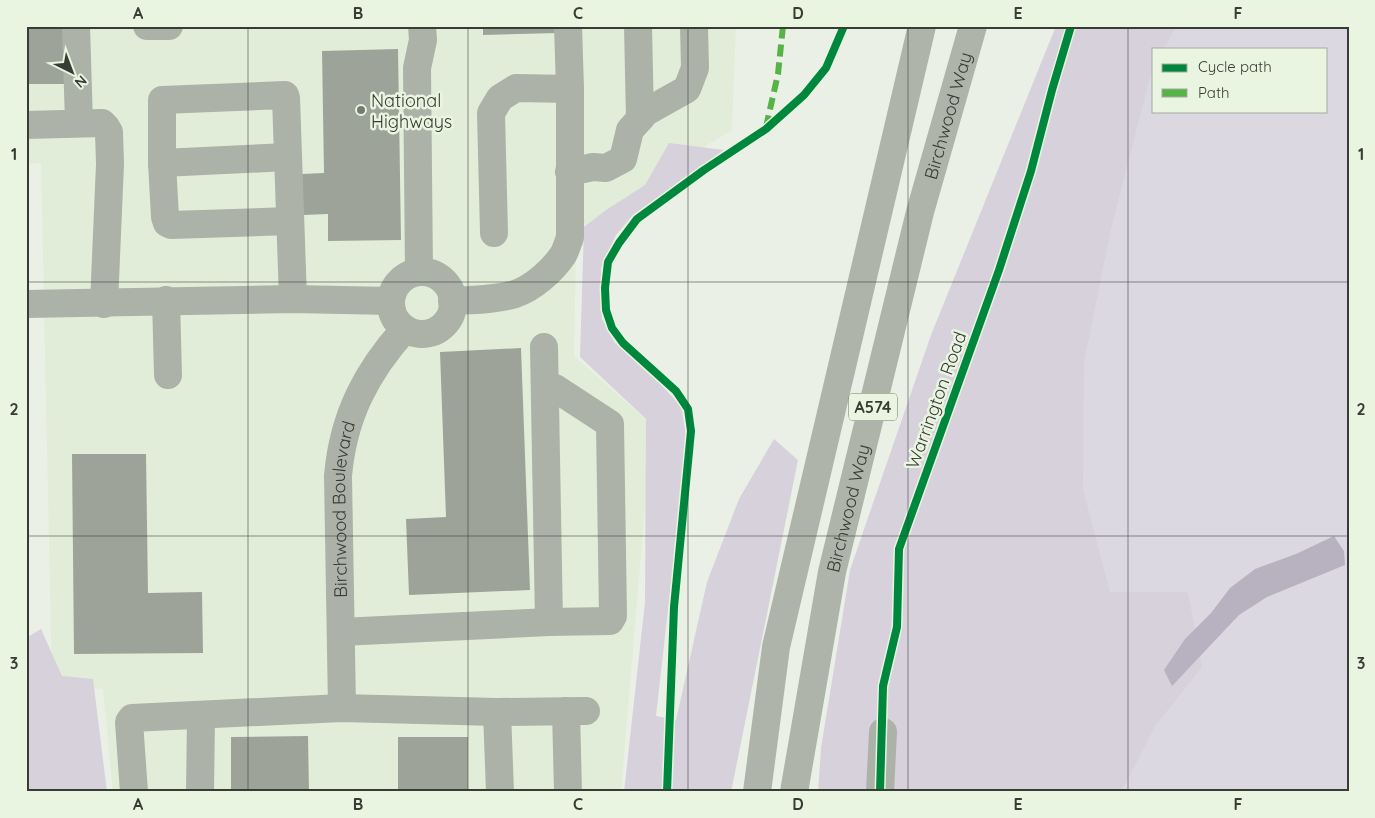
<svg xmlns="http://www.w3.org/2000/svg" width="1375" height="818" font-family="Quicksand,sans-serif">
  <style>
    .built { fill: #e1edd9 }
    .green { fill: #dcd8e1; fill-rule: evenodd }
    .forest { fill: #d6d1db }
    .water { fill: #b8b1c0 }
    .building { fill: #9ea39a }
    .lines { fill: none; stroke-linecap: round; stroke-linejoin: round }
    .minor { stroke: #acb2a8; stroke-width: 28 }
    .major { stroke: #aeb4a9; stroke-width: 28 }
    .quiet { stroke: #56b346; stroke-width: 6; stroke-dasharray: 12 6; stroke-linecap: butt }
    .cycleway-casing { stroke: #e9f5e0; stroke-width: 11 }
    .cycleway { stroke: #00873e; stroke-width: 8 }
    .grid { fill: none; stroke: #373c34; stroke-width: 1; stroke-opacity: 0.55 }
    .poi-dot { fill: #767b72; stroke: #e9f5e0; stroke-width: 2 }
    .labels { text-anchor: middle; dominant-baseline: central; stroke-width: 5; stroke-linejoin: round; paint-order: stroke }
    .shield { fill: #e9f5e0; stroke: #6c7468; stroke-width: 1 }
    .shield-label { font-size: 16px; font-weight: bold; fill: #373c34 }
    .poi-label { font-size: 18px; fill: #373c34; stroke: #e9f5e0; text-anchor: start }
    .street-label { font-size: 18px; fill: #373c34; stroke: #e9f5e0 }
    .neatline { fill: none; stroke: #373c34; stroke-width: 2 }
    .grid-label { font-size: 16px; text-anchor: middle; font-weight: bold; fill: #373c34 }
  </style>
  <rect width="100%" height="100%" fill="#eaf0e5"/>
  <!-- built -->
  <path class="built" d="M26 26H736L732 130 664 171 576 252 574 356 652 425 621 792H113L103 689 52 684 41 163 26 164Z"/>
  <!-- green -->
  <path class="green" d="M1090 26H1349V792H891ZM1154 49H1326V111H1154Z"/>
  <!-- forest -->
  <path class="forest" d="M1056 26H1176L1164 49H1154V70L1150 77 1111 229 1084 363 1083 489 1110 592H1188L1202 667 1155 726 1126 783 1119 792H818L821 748 850 570 931 335Z
    M669 143 724 150 633 215 616 235 601 268 602 319 615 343 661 385 681 406 687 441 656 716 676 720 707 582 739 499 774 439 798 460 731 792H624L645 602 646 419 580 357 584 227 606 210 645 185Z
    M41 629 62 676 93 679 107 792H26V638Z"/>
  <!-- water -->
  <path class="water" d="M1334 536 1344 551 1345 565 1267 597 1239 615 1172 686 1164 670 1185 639 1211 613 1230 588 1255 569 1296 554Z"/>
  <!-- building -->
  <path class="building" d="M26 26H66V84H26Z
    M483 26H557V33L483 35Z
    M398 49 401 240 328 241V214L303 215 302 174 324 173 322 51Z
    M521 348 530 590 409 595 406 519 446 517 440 352Z
    M72 454H146L148 593 202 592 203 653 74 654Z
    M308 736 309 792H231V737Z
    M398 737H468V792H398Z"/>
  <g class="lines">
    <!-- minor -->
    <g class="minor">
      <path d="M76 26 79 123"/>
      <path d="M147 26H169"/>
      <path d="M638 26 640 119"/>
      <path d="M26 125 102 123 106 127 109 132 110 164 104 304"/>
      <path d="M162 163 288 157"/>
      <path d="M569 172 593 167 606 168 623 159 630 130 646 112 687 89 695 68 694 26"/>
      <path d="M290 221 171 225 167 223 165 217 162 163V100L285 95 286 98 293 299"/>
      <path d="M494 233 491 113 500 98 516 88 570 89 568 26"/>
      <path d="M419 272 417 68 423 40 422 26"/>
      <circle cx="422" cy="303" r="31"/>
      <path d="M166 300 168 375"/>
      <path d="M452 301C473 300 495 300 515 294 533 288 552 271 563 255 566 250 568 243 570 237V89"/>
      <path d="M26 304 293 299 391 301"/>
      <path d="M544 347 549 622"/>
      <path d="M341 632 549 622 610 621 613 616 610 424 555 388 545 392"/>
      <path id="s1" d="M342 708 338 476C343 417 366 372 405 329"/>
      <path d="M566 711 568 792"/>
      <path d="M497 712 500 792"/>
      <path d="M134 792 129 722 132 718 342 708 497 712 586 711"/>
      <path d="M200 792 201 715"/>
      <path d="M880 792 883 732"/>
    </g>
    <!-- major -->
    <g class="major">
      <path d="M757 792 776 647 922 26"/>
      <path id="s2" d="M794 792 832 572 920 212 973 26"/>
    </g>
    <!-- quiet -->
    <path class="quiet" d="M766 127 778 74 783 26"/>
    <defs>
      <path id="cycleway" d="M667 792 674 607 691 431 688 409 676 391 623 343 612 328 606 310 605 288 608 262 619 243 637 219 704 170 766 129 804 95 826 68 844 26
        M880 792 883 686 897 627 899 549 999 270 1031 171 1052 90 1071 26"/>
    </defs>
    <!-- cycleway casing -->
    <use href="#cycleway" class="cycleway-casing"/>
    <!-- cycleway -->
    <use href="#cycleway" class="cycleway"/>
  </g>
  <!-- grid -->
  <path class="grid" d="M248 26V792M468 26V792M688 26V792M908 26V792M1128 26V792M26 282H1349M26 536H1349"/>
  <!-- markers -->
  <circle class="poi-dot" cx="361" cy="110" r="5"/>
  <g class="labels">
    <!-- shield labels -->
    <rect class="shield" x="849" y="393.5" width="48" height="27" rx="4"/>
    <g class="shield-label">
      <text x="873" y="407">A574</text>
    </g>
    <!-- poi labels -->
    <g class="poi-label">
      <text x="371" y="100">National<tspan x="371" dy="21">Highways</tspan></text>
    </g>
    <!-- street labels -->
    <g class="street-label">
      <text stroke="none"><textPath href="#s2" startOffset="694">Birchwood Way</textPath></text>
      <text transform="translate(936 400) rotate(-70)">Warrington Road</text>
      <text stroke="none"><textPath href="#s2" startOffset="289">Birchwood Way</textPath></text>
      <text stroke="none"><textPath href="#s1" startOffset="199">Birchwood Boulevard</textPath></text>
    </g>
  </g>
  <!-- border -->
  <rect width="1375" height="818" fill="none" stroke="#e9f5e0" stroke-width="55"/>
  <!-- legend -->
  <rect x="1152" y="48" width="175" height="65" fill="#e9f5e0" stroke="#a2ab9b"/>
  <rect x="1162" y="64" width="25" height="8" fill="#00873e" stroke="#a2ab9b"/>
  <text x="1198" y="72" font-size="15" fill="#373c34">Cycle path</text>
  <rect x="1162" y="89" width="25" height="8" fill="#56b346" stroke="#a2ab9b"/>
  <text x="1198" y="98" font-size="15" fill="#373c34">Path</text>
  <!-- north arrow -->
  <g transform="translate(72 72) rotate(138)" stroke="#e9f5e0" stroke-width="4" paint-order="stroke">
  <path d="M0-4L9 19L0 12L-9 19Z" fill="#373c34"/>
  <text y="-8" font-size="14" font-weight="bold" text-anchor="middle" fill="#373c34">N</text>
  </g>
  <rect x="28" y="28" width="1320" height="762" class="neatline"/>
  <g class="grid-label">
    <text x="138" y="19">A</text>
    <text x="358" y="19">B</text>
    <text x="578" y="19">C</text>
    <text x="798" y="19">D</text>
    <text x="1018" y="19">E</text>
    <text x="1238" y="19">F</text>
    <text x="14" y="160">1</text>
    <text x="1361" y="160">1</text>
    <text x="14" y="415">2</text>
    <text x="1361" y="415">2</text>
    <text x="14" y="669">3</text>
    <text x="1361" y="669">3</text>
    <text x="138" y="810">A</text>
    <text x="358" y="810">B</text>
    <text x="578" y="810">C</text>
    <text x="798" y="810">D</text>
    <text x="1018" y="810">E</text>
    <text x="1238" y="810">F</text>
  </g>
</svg>
